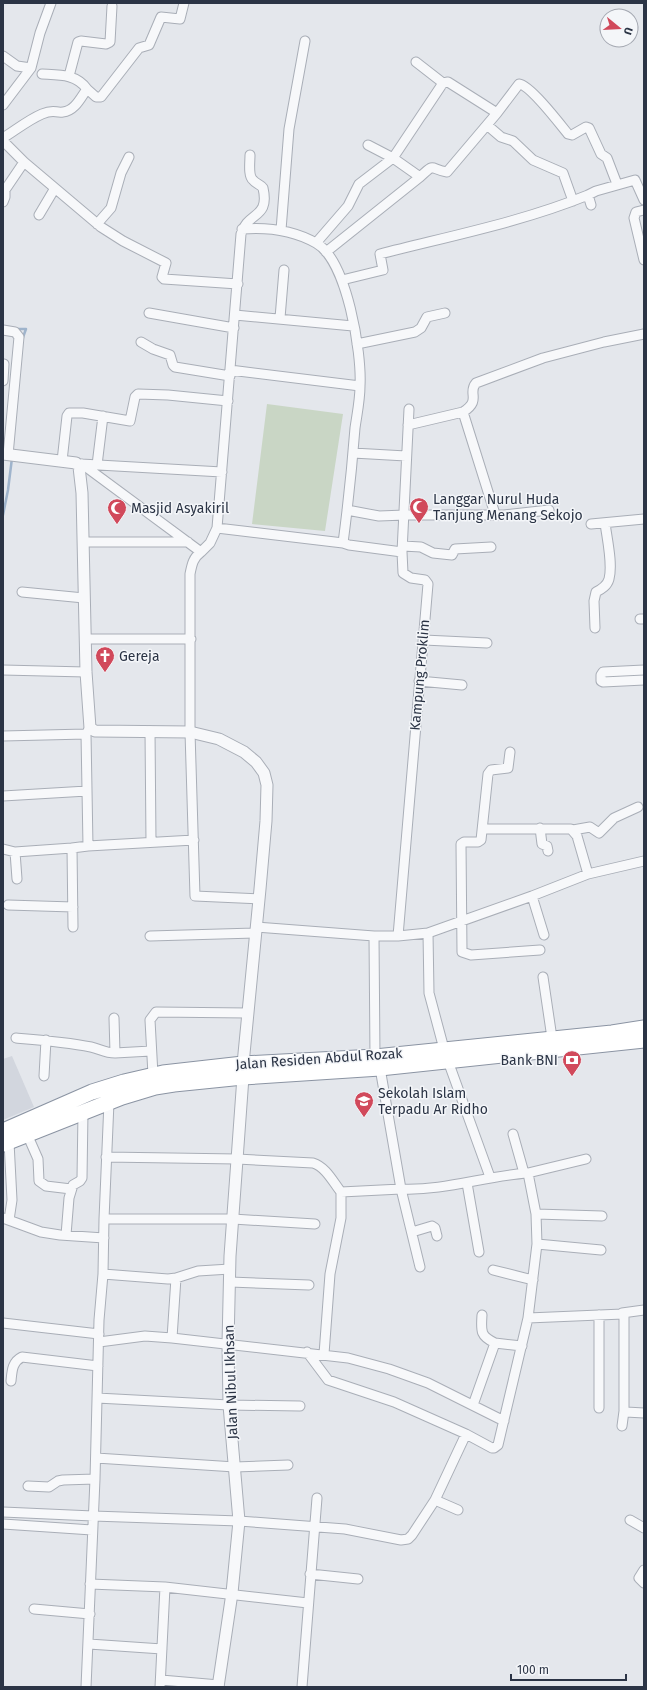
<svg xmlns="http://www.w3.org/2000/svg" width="647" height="1690" font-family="'Fira Sans',sans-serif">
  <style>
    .built { fill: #d2d6de }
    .green { fill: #c9d6c5 }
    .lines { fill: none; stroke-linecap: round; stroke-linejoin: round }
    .stream { stroke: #9fb4cc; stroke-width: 2.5 }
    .minor-casing { stroke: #a9aeb7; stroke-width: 11 }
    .tertiary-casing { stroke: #a9aeb7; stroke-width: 13 }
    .trunk-casing { stroke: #8b94a3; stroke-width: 17 }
    .minor { stroke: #f7f8fa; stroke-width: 9 }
    .tertiary { stroke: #f7f8fa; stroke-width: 11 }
    .trunk { stroke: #fff; stroke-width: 15 }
    .labels { text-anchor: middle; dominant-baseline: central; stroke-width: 3; stroke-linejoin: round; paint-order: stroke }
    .poi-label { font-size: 14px; fill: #2b3445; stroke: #f4f6f9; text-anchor: start }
    .street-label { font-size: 14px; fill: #2b3445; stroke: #f4f6f9 }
  </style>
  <rect width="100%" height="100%" fill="#e4e7ec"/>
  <!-- built -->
  <path class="built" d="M12 1056 34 1107 3 1120V1059Z"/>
  <!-- green -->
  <path class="green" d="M267 404 343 414 325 531 252 524Z"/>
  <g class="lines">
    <!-- stream -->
    <path class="stream" d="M15 329H26L22 340
      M3 515 8 490 12 458"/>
    <defs>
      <path id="minor" d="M3 56 17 66 31 68
        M416 62 443 83
        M69 76 78 42 81 41 106 44 110 42 112 6
        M87 89 96 97H101L139 48 149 45 161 17 180 19 184 3
        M3 105 31 68 40 33 51 3
        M487 125 501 137 513 141 533 160 563 173 573 201
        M3 138C16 130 28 120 42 114 54 109 55 113 63 112 75 111 81 97 87 89 76 74 60 75 42 74
        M3 141 24 162 101 227 123 241 166 263 162 277 164 279 238 284
        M420 177 393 158 443 83 448 82 497 113
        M588 195 596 191 635 180 644 200
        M3 202 5 197V190L24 162
        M644 210 636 212 634 218 644 260
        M39 215 55 188
        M97 224 111 208 121 173 129 157
        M242 229C267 227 293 230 316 243 347 260 362 353 360 386 360 400 357 414 355 428 352 467 348 505 343 543L349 545 402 552
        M281 230 289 129 305 41
        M316 243 348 206 359 184 393 158 368 145
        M326 252 420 177C436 162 429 169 447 172L497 113 519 84C530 85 560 124 568 134L572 135 586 127 589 128 601 154 607 158 617 184
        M342 280 383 270 380 254C450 236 522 222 588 195L591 205
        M149 313 234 328
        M235 315 353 326
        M280 318 284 270
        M3 330 15 332 19 337 8 455
        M141 342 153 349 170 355 173 365 175 367 230 376
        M357 344 415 332 421 328 427 317 445 313
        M230 370 360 386
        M3 381 4 364
        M463 412 495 514
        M408 425 463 412C482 400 467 393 476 383L543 358 604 342 644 334
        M353 453 406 456
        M62 461 67 416 69 413H83L130 421 135 397 138 394 168 395 228 401
        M81 464 222 472
        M82 464 201 552 210 543 217 528 241 234C248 211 270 219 263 188 260 184 256 184 253 180 248 176 250 162 250 155
        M97 465 103 416
        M347 510 379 516 405 515H504L549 510
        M591 524 644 519
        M217 528 343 543
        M83 542H188
        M403 546 421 547 433 553 452 555 455 549 491 547
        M201 552C193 558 192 564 190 574V732L195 896 259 899
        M22 592 84 598
        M640 619H644
        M595 628 594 601 596 592C602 589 607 586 609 579 613 564 607 539 605 523
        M85 639H191
        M424 640 487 643
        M3 670 86 672
        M644 670 603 672 601 675V681L603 682 644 680
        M419 681 462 685
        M90 728 86 734 88 846 194 840
        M150 731 151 842
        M3 736 86 734
        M510 752 508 768 491 770 488 774 481 840 478 842H464L461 844 462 952 471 955 540 950
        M3 796 87 791
        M540 828 542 844 547 846 548 851
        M483 829H571L577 836 588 874
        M573 830 590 827 599 833 614 818 638 807
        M3 849 15 852 72 848
        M15 852 17 879
        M532 896 544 935
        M8 905 73 907
        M73 927 72 848 88 846
        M256 927 374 936 375 1057
        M428 933 429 993 444 1049
        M150 936 255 933
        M374 936H398L428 584 425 580 411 578 403 573 402 552 409 409
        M398 936 428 933 532 896 588 874 644 861
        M543 977 552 1038
        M114 1018 115 1053 151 1051
        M16 1038C41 1040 67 1042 91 1047 100 1049 105 1053 115 1053
        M448 1061 490 1177
        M153 1075 150 1020 156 1012 247 1013
        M44 1076 46 1040
        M27 1134 38 1159 39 1181 46 1186 71 1189
        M513 1134 524 1173
        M9 1142 12 1200 9 1220
        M106 1157 237 1159 313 1163C326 1167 333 1182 341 1192
        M528 1173 586 1159
        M467 1183 479 1252
        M536 1214 602 1216
        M3 1218 41 1232 60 1235 104 1238
        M104 1219H233L315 1224
        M412 1232 432 1226 435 1228 437 1236
        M66 1235 69 1198 73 1185 80 1181 82 1178 83 1112
        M537 1244 601 1250
        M493 1270 533 1280
        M103 1274 168 1279 176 1278 198 1271 230 1269
        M230 1282 309 1285
        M622 1313 644 1310
        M482 1315C481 1331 480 1336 495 1343
        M528 1318 623 1314 624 1315V1410L626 1412 644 1413
        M3 1323 99 1334
        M172 1338 348 1358 389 1369 428 1383 504 1421
        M99 1342 145 1336 172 1338 176 1278
        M307 1352 328 1380 394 1402 466 1434 492 1448H494L498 1445 528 1318 537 1244 536 1214 528 1173C485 1176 444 1191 401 1189L380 1068
        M324 1354 330 1274 341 1218V1192L401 1189 420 1267
        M11 1381C12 1371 12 1362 22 1357L98 1366
        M97 1398 229 1405 300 1406
        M473 1405 495 1343 522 1346
        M599 1408V1315
        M622 1426 624 1411
        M96 1458 235 1467 288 1465
        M28 1486 49 1487 58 1481 63 1480 95 1479
        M435 1500 458 1510
        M3 1512 93 1516 239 1521 345 1529 401 1540 408 1539 412 1535 435 1500 466 1434
        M630 1520 644 1528
        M3 1524 92 1530
        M644 1570 639 1578 644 1583
        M310 1574 358 1579
        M90 1584 165 1587 308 1603
        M34 1609 90 1614
        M89 1644 162 1649
        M161 1680 219 1685
        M86 1687 95 1479 99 1320 103 1274 104 1219 109 1102
        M160 1687 165 1587
        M302 1687 317 1498"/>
      <path id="tertiary" d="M3 454 76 463 79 467 82 493 86 672 90 728 95 731 190 732 219 739 244 752 256 762 264 773 267 785 266 821 260 889 243 1064
        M218 1687 232 1593 239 1521 229 1405 228 1344 230 1256 243 1077"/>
      <path id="trunk" d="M3 1131 92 1092 124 1082 163 1073 243 1064 375 1057 612 1033 644 1028
        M3 1144 122 1097 155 1087 174 1084 243 1077 380 1068 644 1040"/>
    </defs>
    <!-- minor casing -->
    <use href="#minor" class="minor-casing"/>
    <!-- tertiary casing -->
    <use href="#tertiary" class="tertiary-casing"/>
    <!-- trunk casing -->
    <use href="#trunk" class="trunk-casing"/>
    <!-- minor -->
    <use href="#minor" class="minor"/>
    <!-- tertiary -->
    <use href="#tertiary" class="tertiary"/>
    <!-- trunk -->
    <use href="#trunk" class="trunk"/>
  </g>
  <!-- icons -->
  <defs>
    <symbol id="mosque-pin" viewBox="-11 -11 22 30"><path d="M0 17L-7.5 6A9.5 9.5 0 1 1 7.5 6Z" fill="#d1495b" stroke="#f4f6f9"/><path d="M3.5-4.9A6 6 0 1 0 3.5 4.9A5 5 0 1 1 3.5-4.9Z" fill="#fff"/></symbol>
    <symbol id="church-pin" viewBox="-11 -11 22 30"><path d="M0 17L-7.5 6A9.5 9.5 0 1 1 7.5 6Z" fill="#d1495b" stroke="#f4f6f9"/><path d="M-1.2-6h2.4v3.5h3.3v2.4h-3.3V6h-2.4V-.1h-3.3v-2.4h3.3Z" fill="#fff"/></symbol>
    <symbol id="bank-pin" viewBox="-11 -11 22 30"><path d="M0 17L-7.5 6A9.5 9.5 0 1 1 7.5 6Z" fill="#d1495b" stroke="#f4f6f9"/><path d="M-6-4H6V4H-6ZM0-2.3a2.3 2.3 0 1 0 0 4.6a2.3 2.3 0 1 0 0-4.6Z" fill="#fff"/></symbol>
    <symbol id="school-pin" viewBox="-11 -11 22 30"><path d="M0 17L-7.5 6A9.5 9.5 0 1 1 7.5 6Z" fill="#d1495b" stroke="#f4f6f9"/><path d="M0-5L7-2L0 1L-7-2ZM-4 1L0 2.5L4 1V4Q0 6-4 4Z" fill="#fff"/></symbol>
  </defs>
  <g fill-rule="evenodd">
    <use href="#mosque-pin" x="408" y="496" width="22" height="30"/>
    <use href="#mosque-pin" x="106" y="497" width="22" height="30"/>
    <use href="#church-pin" x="94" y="645" width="22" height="30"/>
    <use href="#bank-pin" x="561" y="1049" width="22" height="30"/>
    <use href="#school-pin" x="353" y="1090" width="22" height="30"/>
  </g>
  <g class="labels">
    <!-- poi labels -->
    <g class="poi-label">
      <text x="433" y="499">Langgar Nurul Huda<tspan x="433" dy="16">Tanjung Menang Sekojo</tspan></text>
      <text x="131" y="508">Masjid Asyakiril</text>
      <text x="119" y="656">Gereja</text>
      <text x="558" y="1060" text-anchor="end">Bank BNI</text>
      <text x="378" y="1093">Sekolah Islam<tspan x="378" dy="16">Terpadu Ar Ridho</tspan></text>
    </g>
    <!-- street labels -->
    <g class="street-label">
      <text transform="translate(420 675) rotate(-85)">Kampung Proklim</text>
      <text transform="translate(319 1059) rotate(-4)">Jalan Residen Abdul Rozak</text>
      <text transform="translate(231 1382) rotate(-92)">Jalan Nibul Ikhsan</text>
    </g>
  </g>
  <!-- border -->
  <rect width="647" height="1690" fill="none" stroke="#2b3445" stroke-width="8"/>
  <!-- north arrow -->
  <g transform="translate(619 28) rotate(108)"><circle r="19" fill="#f4f6f9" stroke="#a4a8b1"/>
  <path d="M0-3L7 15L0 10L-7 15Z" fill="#d1495b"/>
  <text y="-6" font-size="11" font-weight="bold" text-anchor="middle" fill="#2b3445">U</text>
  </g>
  <!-- scale -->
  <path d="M511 1674v6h115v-6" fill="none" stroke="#2b3445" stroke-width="2"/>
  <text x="517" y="1674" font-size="12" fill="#2b3445" stroke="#f4f6f9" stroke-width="3" paint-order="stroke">100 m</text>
</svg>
